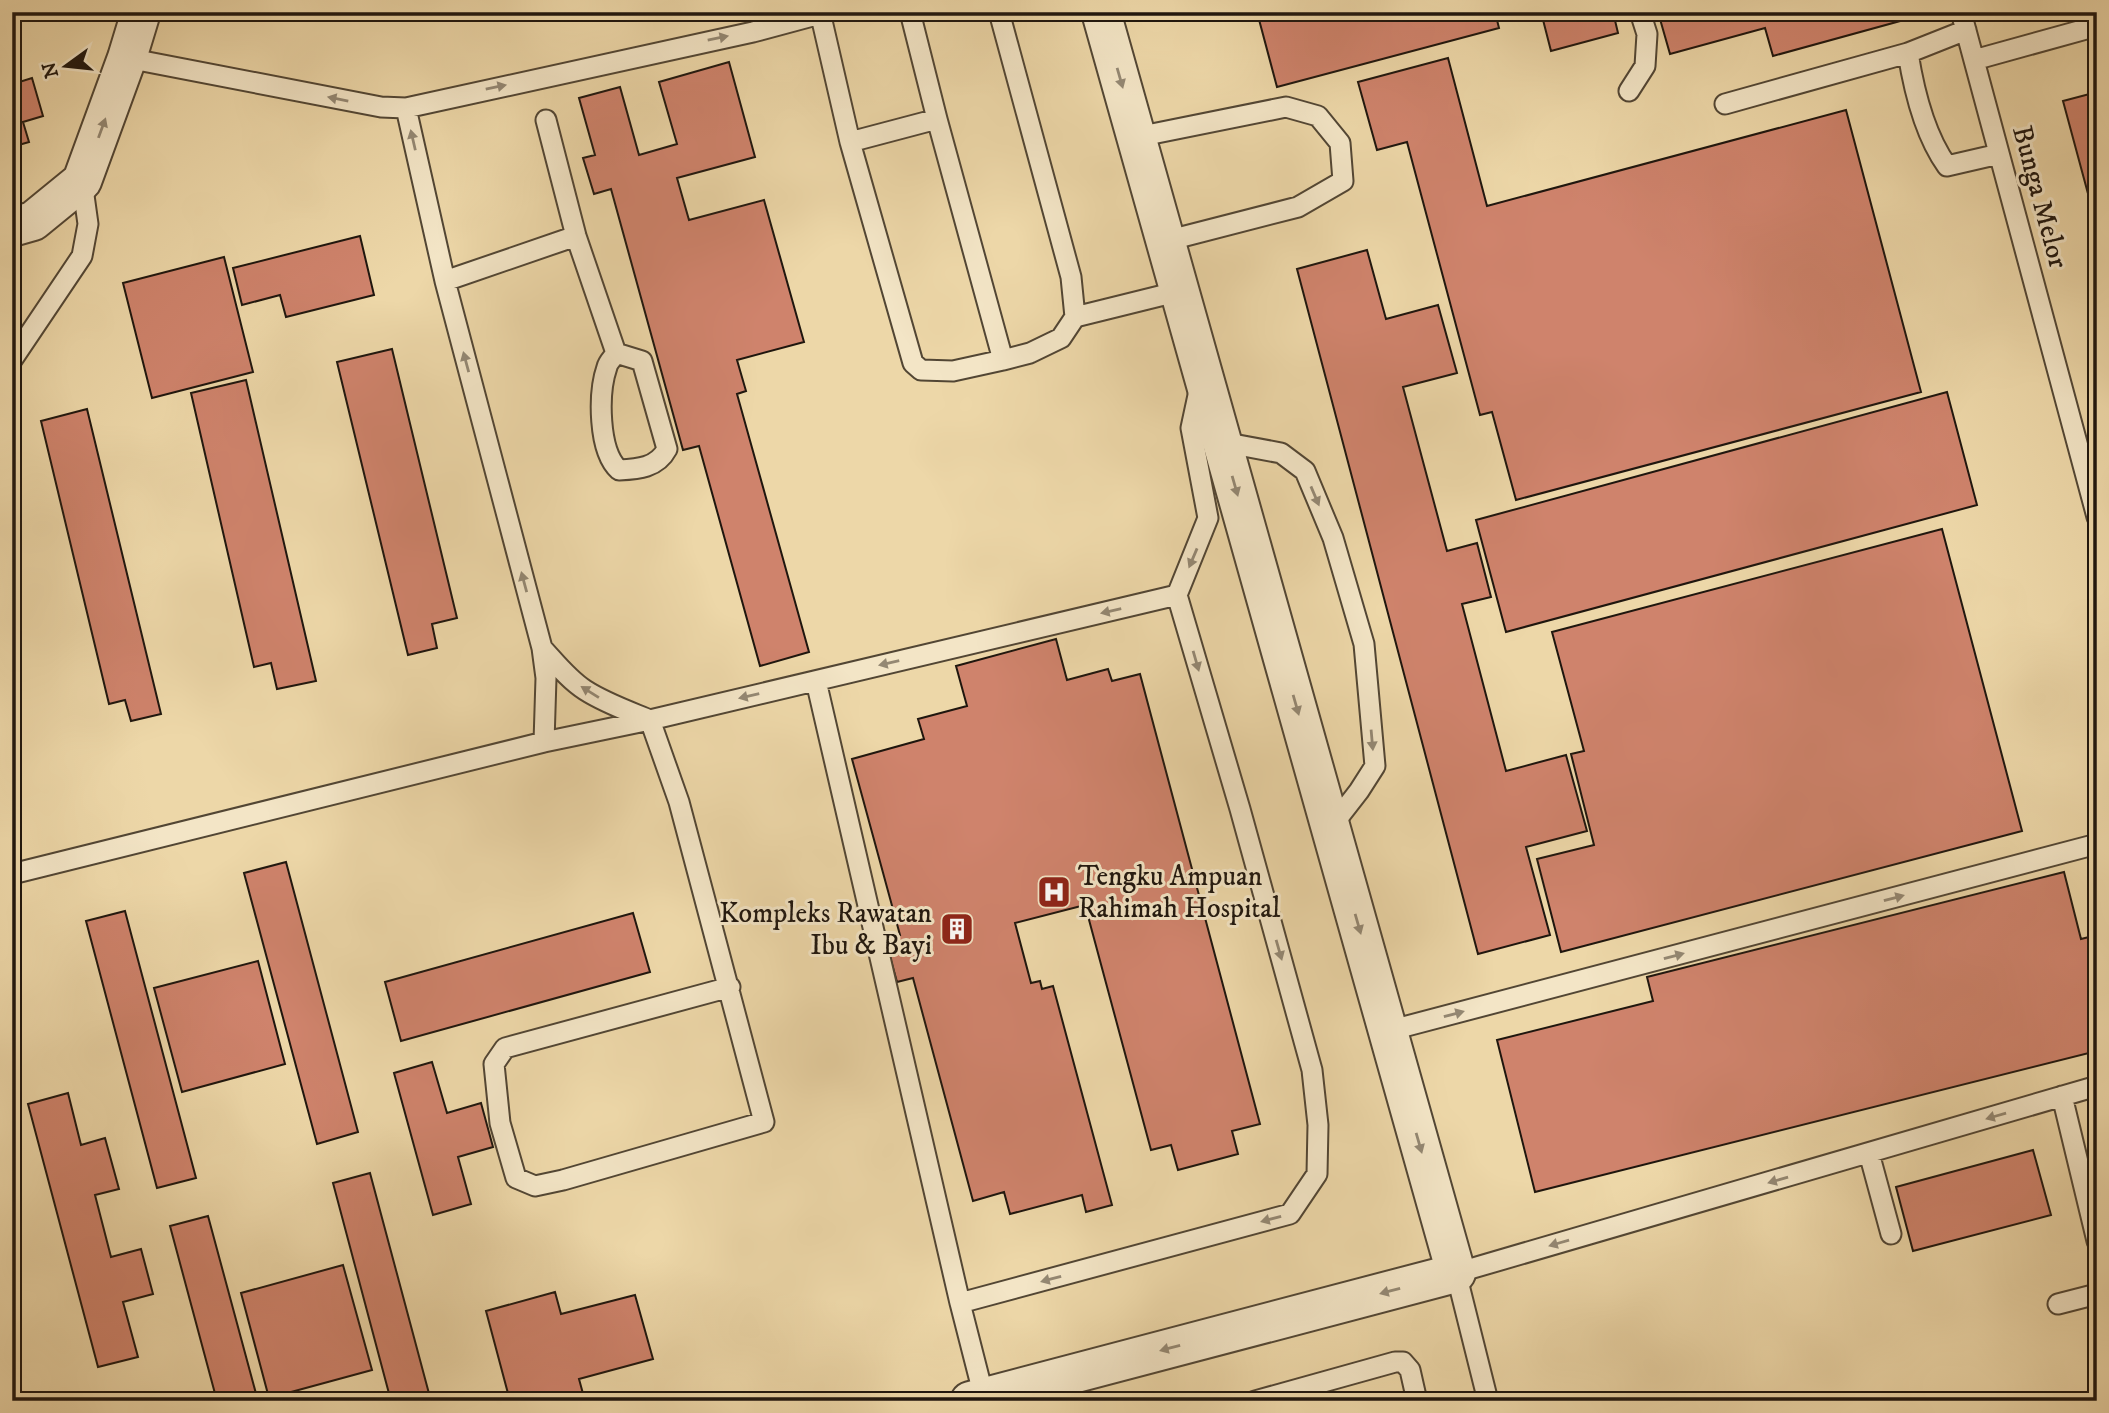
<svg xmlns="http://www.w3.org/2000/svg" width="2109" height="1413" font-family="'IM FELL DW Pica',serif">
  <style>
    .building { fill: #cf836c; stroke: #1f160e; stroke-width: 2 }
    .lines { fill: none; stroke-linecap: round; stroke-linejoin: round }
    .lane-casing { stroke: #524634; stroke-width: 23 }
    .street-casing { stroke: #524634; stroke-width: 42 }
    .lane { stroke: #f3e5c6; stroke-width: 19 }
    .street { stroke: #f3e5c6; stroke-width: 38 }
    .oneway { fill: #948873 }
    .labels { text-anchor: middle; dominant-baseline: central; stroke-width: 6; stroke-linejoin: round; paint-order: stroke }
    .street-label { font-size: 28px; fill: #1f160e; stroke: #f3e5c6 }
    .poi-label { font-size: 28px; fill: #1f160e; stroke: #f3e5c6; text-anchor: start }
  </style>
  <rect width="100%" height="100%" fill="#edd7a8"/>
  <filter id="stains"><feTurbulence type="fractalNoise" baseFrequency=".00286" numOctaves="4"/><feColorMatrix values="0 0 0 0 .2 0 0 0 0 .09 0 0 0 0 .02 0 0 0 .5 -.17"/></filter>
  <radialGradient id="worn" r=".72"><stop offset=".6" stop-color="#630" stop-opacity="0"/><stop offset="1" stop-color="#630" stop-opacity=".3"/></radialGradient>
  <!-- building -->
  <path class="building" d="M1257 12H1495L1499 28 1277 87Z
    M1541 12H1613L1618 33 1551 51Z
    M1658 12H1921L1922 15 1773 56 1765 28 1670 54Z
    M1448 58 1487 206 1846 110 1921 392 1516 500 1492 412 1480 415 1407 142 1377 150 1358 82Z
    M729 62 755 157 677 178 689 220 764 200 804 342 737 360 746 391 737 394 809 652 760 666 699 446 683 450 611 189 594 194 583 158 595 155 579 98 620 87 639 155 677 144 659 82Z
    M32 78 43 116 23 122 29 142 12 147V81L13 84Z
    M2097 92V227L2063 101Z
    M360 236 374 295 286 317 280 295 242 305 233 268Z
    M1367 250 1386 319 1438 305 1457 373 1403 387 1447 551 1477 543 1491 597 1462 604 1506 771 1566 755 1587 831 1526 847 1550 935 1478 954 1297 269Z
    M224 257 253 372 152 398 123 283Z
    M392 349 457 618 432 624 437 648 408 655 337 362Z
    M246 380 316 681 277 689 271 663 254 667 191 393Z
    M1947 392 1977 505 1506 632 1476 520Z
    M87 409 161 714 131 721 125 700 109 704 41 421Z
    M1942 529 2022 831 1561 952 1537 859 1594 845 1571 754 1584 751 1552 632Z
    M1056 639 1067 680 1108 669 1112 681 1140 674 1260 1124 1232 1131 1238 1154 1178 1170 1171 1145 1151 1150 1085 905 1015 923 1031 983 1040 981 1042 989 1053 986 1112 1205 1086 1212 1082 1195 1010 1214 1004 1192 973 1201 913 978 897 982 885 939 900 935 852 759 924 739 918 719 967 706 956 666Z
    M286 862 358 1132 317 1144 244 873Z
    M2064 872 2081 939 2097 935V1051L1535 1192 1497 1040 1653 1001 1647 977Z
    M125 911 196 1178 157 1188 86 921Z
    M633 913 650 972 401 1041 385 982Z
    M258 961 285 1064 182 1092 154 988Z
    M432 1062 447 1113 481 1103 493 1147 458 1157 471 1204 433 1215 394 1073Z
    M68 1093 81 1145 105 1138 119 1189 95 1195 111 1257 141 1249 153 1294 123 1302 138 1357 98 1367 28 1104Z
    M2033 1150 2051 1215 1913 1251 1896 1187Z
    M370 1173 431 1401H391L333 1183Z
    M208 1216 258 1401H217L170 1226Z
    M343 1265 372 1370 269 1398 241 1293Z
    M555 1292 561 1314 635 1295 653 1359 579 1379 585 1401H510L486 1311Z"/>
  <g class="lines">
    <defs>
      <path id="lane" d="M820 12 850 142 913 363 921 370 953 371 1003 360 1030 353 1061 338 1075 317 1071 277 999 12
        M910 12 937 119 1003 360
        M1961 12 2097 517
        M1908 53 1966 30
        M127 58 381 107 406 108 753 32 820 14
        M1974 60 2097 26
        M1629 91 1645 66 1647 34 1640 12
        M1725 104 1908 53C1914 91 1924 134 1947 166L1999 154
        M406 108 445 281 542 648 546 678 544 742
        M546 120 576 236 616 353
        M1137 137 1286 107 1318 116 1340 143 1343 181 1298 207 1166 241
        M850 142 937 119
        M445 281 576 236
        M1075 317 1180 291
        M616 353 642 361 667 449C657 468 638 469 619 470 598 451 598 393 607 367 608 362 613 358 616 353Z
        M12 360 82 256 88 224 82 181
        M1222 442 1281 453 1305 471 1333 538 1364 644 1375 766 1359 791 1331 827
        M542 648C555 662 568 679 585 690 605 703 628 711 650 720L679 802 764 1122 563 1180 535 1186 516 1178 500 1123 494 1064 505 1048 730 987
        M816 681 960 1303 984 1397
        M12 874 544 742 650 720 1177 595
        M1388 1031 2097 844
        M2062 1096 2097 1241
        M1869 1153 1891 1234
        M960 1303 1290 1214 1317 1174 1318 1125 1312 1070 1240 809 1177 595 1208 518 1191 428 1200 386
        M2058 1304 2097 1294
        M1255 1401 1395 1362H1403L1410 1370 1417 1401
        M1488 1401 1456 1273 2097 1086"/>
      <path id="street" d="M12 227 33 221 82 181 127 58 141 12
        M970 1401 1456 1273 1101 12"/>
    </defs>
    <!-- lane casing -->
    <use href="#lane" class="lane-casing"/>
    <!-- street casing -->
    <use href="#street" class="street-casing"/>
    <!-- lane -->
    <use href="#lane" class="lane"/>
    <!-- street -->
    <use href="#street" class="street"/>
  </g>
  <!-- one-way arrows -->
  <defs><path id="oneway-solid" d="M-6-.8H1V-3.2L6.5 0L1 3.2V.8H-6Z" transform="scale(1.75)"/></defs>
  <g class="oneway">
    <use href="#oneway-solid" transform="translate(718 38) rotate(-11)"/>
    <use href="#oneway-solid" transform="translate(1120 78) rotate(74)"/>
    <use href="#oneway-solid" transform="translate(496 87) rotate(-12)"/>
    <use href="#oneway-solid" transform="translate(338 99) rotate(-169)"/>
    <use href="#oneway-solid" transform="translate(102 128) rotate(-70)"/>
    <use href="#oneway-solid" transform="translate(413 140) rotate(-103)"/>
    <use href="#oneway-solid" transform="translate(466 362) rotate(-105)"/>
    <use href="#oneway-solid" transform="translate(1235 486) rotate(74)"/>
    <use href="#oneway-solid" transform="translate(1315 496) rotate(67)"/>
    <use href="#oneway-solid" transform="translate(1193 558) rotate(113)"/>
    <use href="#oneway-solid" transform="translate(524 582) rotate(-105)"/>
    <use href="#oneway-solid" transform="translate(1111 611) rotate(167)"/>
    <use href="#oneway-solid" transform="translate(1196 661) rotate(74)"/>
    <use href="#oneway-solid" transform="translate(889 663) rotate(167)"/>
    <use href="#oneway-solid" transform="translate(590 692) rotate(-148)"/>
    <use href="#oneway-solid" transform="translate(749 696) rotate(167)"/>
    <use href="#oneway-solid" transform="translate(1296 705) rotate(74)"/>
    <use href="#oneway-solid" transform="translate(1372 740) rotate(85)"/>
    <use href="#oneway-solid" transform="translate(1894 898) rotate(-15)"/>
    <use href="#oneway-solid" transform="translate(1358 924) rotate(74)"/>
    <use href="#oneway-solid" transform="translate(1279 950) rotate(74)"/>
    <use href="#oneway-solid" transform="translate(1674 956) rotate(-15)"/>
    <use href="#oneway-solid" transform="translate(1454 1014) rotate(-15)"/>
    <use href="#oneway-solid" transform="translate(1996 1116) rotate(164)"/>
    <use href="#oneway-solid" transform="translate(1419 1143) rotate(74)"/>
    <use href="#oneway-solid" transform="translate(1778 1180) rotate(164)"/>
    <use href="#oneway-solid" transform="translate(1271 1219) rotate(165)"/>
    <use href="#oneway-solid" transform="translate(1559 1243) rotate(164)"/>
    <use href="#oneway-solid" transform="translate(1051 1279) rotate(165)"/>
    <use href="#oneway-solid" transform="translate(1390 1291) rotate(165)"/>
    <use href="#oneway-solid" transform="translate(1170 1348) rotate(165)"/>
  </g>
  <!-- icons -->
  <defs>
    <symbol id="hospital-square" viewBox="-11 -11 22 22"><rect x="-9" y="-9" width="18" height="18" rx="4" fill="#8f2418" stroke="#f3e5c6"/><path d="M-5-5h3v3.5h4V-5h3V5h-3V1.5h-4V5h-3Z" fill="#fff"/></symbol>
    <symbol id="building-square" viewBox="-11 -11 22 22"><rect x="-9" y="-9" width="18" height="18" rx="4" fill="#8f2418" stroke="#f3e5c6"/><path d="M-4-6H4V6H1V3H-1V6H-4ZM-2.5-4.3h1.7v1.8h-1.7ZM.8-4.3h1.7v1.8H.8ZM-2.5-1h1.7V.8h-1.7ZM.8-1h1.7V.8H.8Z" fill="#fff"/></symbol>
  </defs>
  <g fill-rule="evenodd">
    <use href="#hospital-square" x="1035" y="873" width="38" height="38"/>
    <use href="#building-square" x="938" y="910" width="38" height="38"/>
  </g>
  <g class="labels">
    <!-- street labels -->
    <g class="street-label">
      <text transform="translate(2040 197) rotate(75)">Bunga Melor</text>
    </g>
    <!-- poi labels -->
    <g class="poi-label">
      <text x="1078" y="876">Tengku Ampuan<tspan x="1078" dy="32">Rahimah Hospital</tspan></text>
      <text x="932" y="913" text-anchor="end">Kompleks Rawatan<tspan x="932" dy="32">Ibu &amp; Bayi</tspan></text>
    </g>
  </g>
  <!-- margin -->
  <rect width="2109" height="1413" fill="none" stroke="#edd7a8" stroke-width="42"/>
  <rect x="14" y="14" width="2081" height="1385" fill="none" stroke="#1f160e" stroke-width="3.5"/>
  <rect x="21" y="21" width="2067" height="1371" fill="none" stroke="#1f160e" stroke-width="2"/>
  <!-- north arrow -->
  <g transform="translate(66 66) rotate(255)" stroke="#f3e5c6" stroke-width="5" paint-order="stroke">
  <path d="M0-5L12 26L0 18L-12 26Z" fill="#1f160e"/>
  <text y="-10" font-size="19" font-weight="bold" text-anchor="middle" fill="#1f160e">N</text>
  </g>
  <rect width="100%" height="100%" filter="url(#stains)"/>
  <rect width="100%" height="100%" fill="url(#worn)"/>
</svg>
